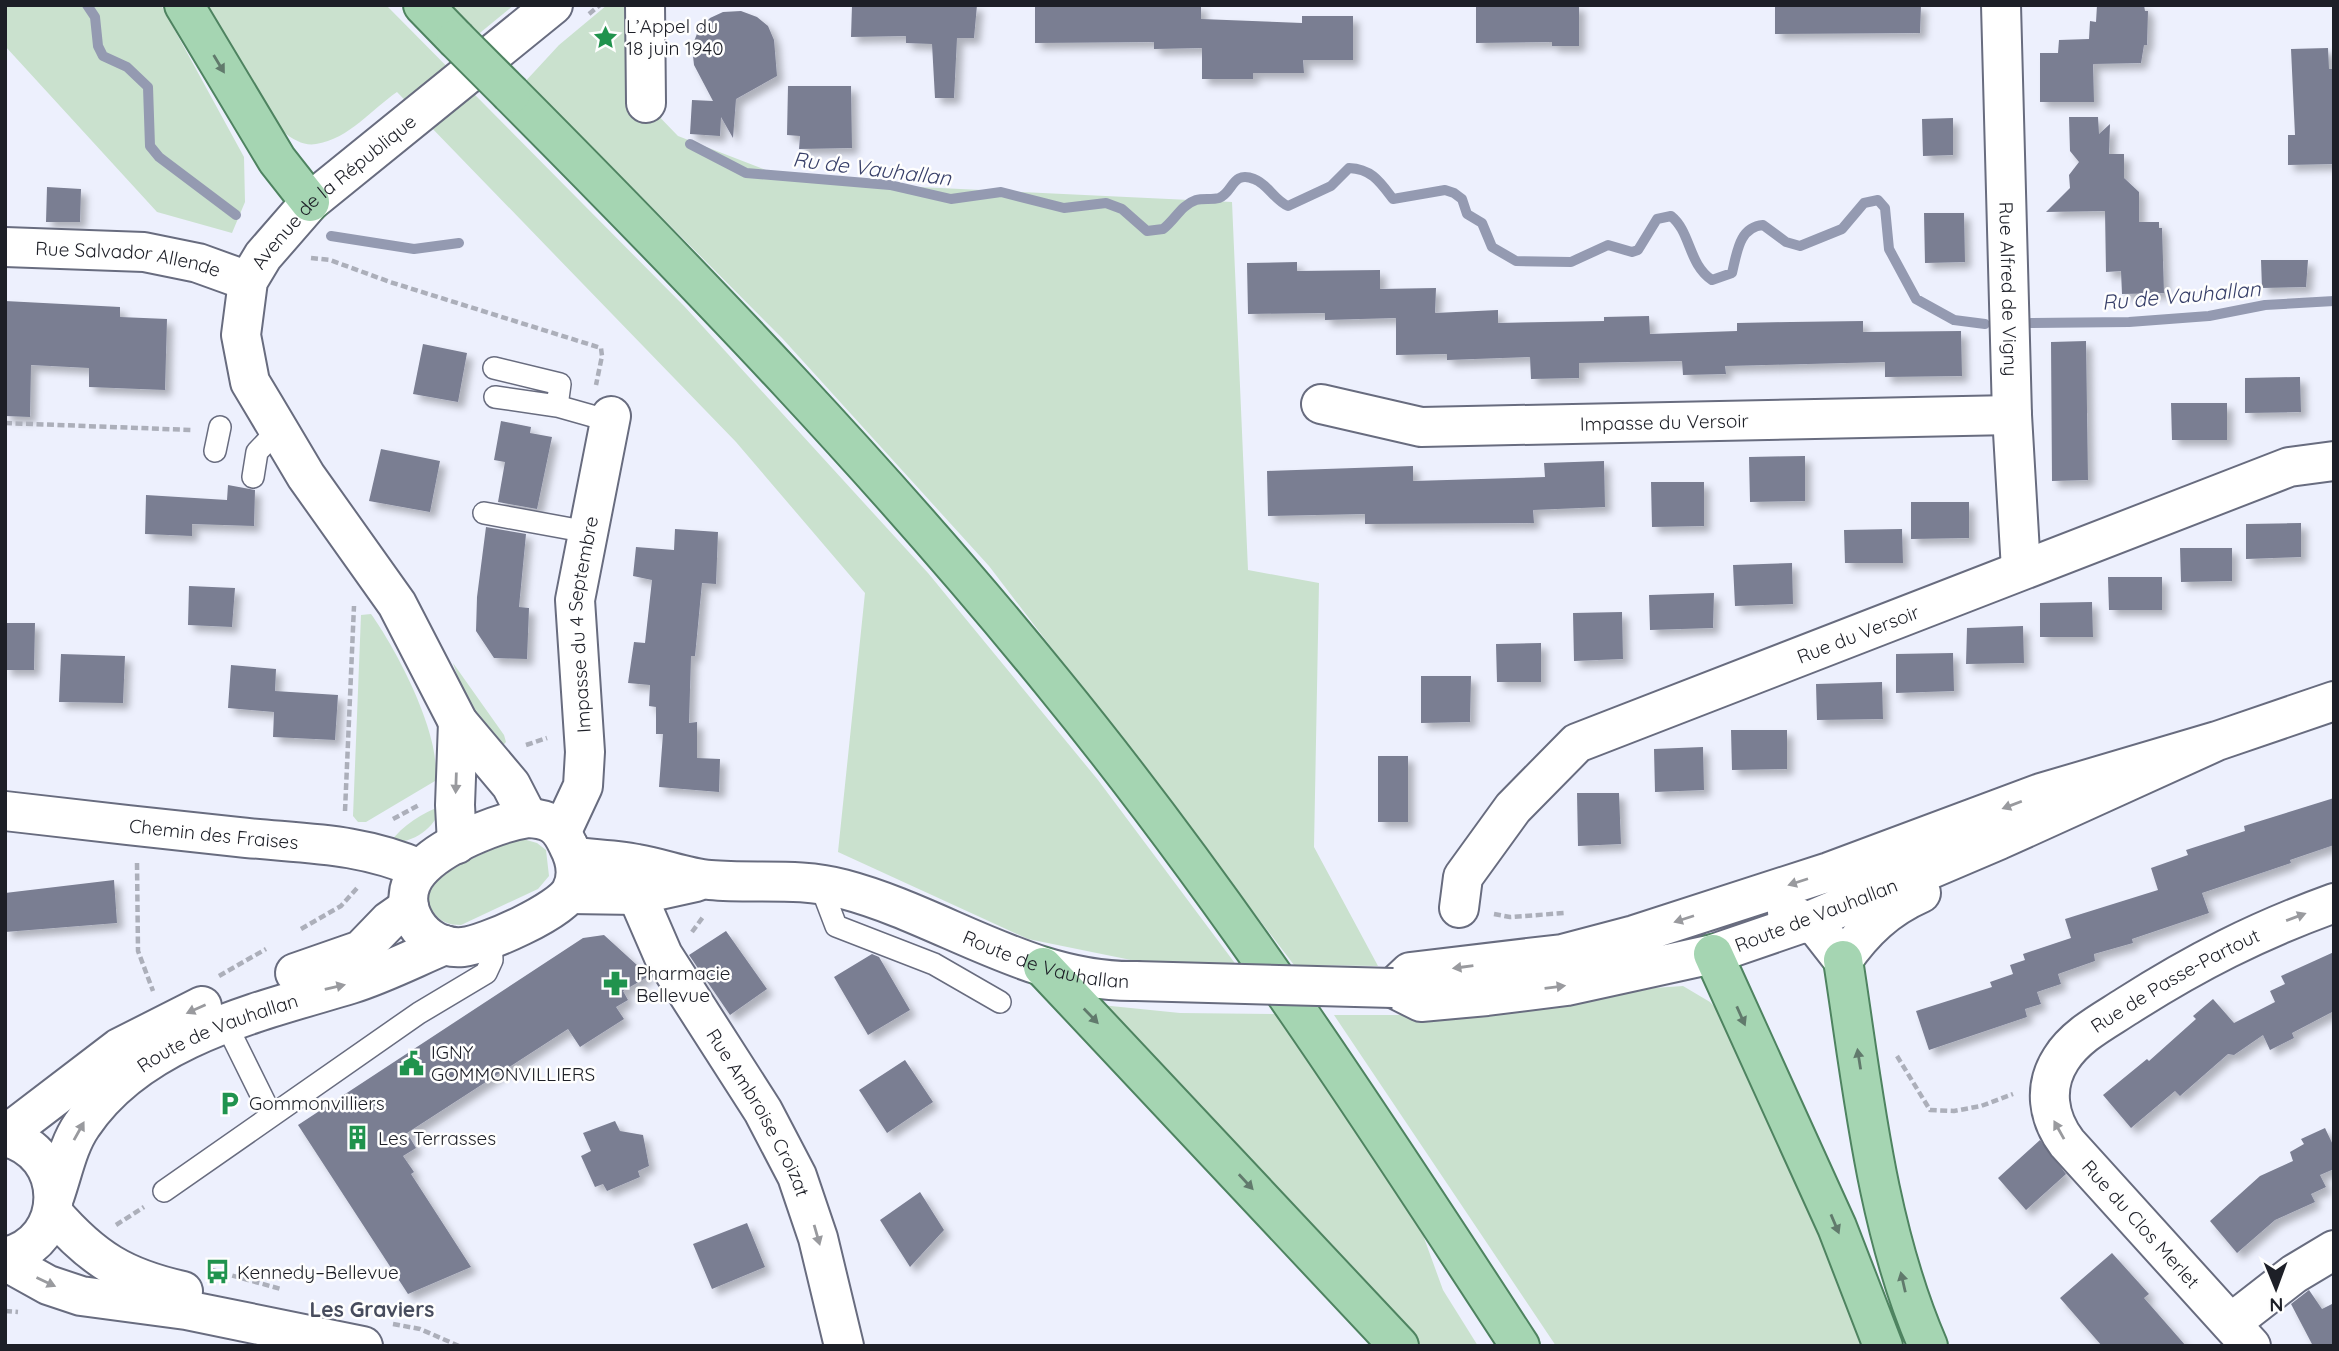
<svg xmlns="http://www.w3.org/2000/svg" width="2339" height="1351" font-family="Quicksand,sans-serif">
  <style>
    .green { fill: #cae1ce }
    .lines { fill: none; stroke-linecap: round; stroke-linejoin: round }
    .stream { stroke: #949ab1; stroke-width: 10 }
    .building { fill: #7a7e92; filter: url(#shadow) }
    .lane-casing { stroke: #686c7f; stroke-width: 24 }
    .street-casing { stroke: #686c7f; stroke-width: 42 }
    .secondary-casing { stroke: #686c7f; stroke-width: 42 }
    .primary-casing { stroke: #4e8360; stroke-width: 42 }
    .path { stroke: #acafba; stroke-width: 4.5; stroke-dasharray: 7 3.5; stroke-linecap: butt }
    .lane { stroke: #fff; stroke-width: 21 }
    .street { stroke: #fff; stroke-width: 38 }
    .secondary { stroke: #fff; stroke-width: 38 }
    .primary { stroke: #a5d5b2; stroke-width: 38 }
    .secondary-bridge-casing { stroke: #686c7f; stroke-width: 42; stroke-linecap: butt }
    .primary-bridge-casing { stroke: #4e8360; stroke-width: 42; stroke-linecap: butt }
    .secondary-bridge { stroke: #fff; stroke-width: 38 }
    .primary-bridge { stroke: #a5d5b2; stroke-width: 38 }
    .oneway { fill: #617a6c }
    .oneway2 { fill: #999a9e }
    .labels { text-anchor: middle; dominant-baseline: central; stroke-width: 5; stroke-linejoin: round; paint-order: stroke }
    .poi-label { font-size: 19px; fill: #1d1f27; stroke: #fefefe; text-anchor: start }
    .street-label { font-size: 19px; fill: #1d1f27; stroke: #fefefe }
    .water-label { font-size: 21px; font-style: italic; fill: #373f69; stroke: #fefefe }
    .neighbourhood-label { font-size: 21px; font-weight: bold; fill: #474c5d; stroke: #fefefe }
  </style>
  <defs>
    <filter id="shadow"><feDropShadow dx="6" dy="6" stdDeviation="3.5" flood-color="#0004"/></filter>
  </defs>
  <rect width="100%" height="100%" fill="#edf0fd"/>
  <!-- green -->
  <path class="green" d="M5 5H161L244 157 245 202 232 233 157 212 5 46Z
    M199 5H386L684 306 928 573 1098 780 1237 966 1136 961 1028 939 838 852 865 593 736 442 397 92C372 109 349 139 316 144 272 152 219 39 199 5Z
    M443 5H514L475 37Z
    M607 5H628L646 103 678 136 794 181 1232 202 1248 570 1319 583 1314 847 1378 966 1294 965 989 566 782 338 589 144 522 85 559 45Z
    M371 614C397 650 443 738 435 781L366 822H358L353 816 361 615Z
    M453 663 504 735 506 742 496 753 461 687Z
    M443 805C433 830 415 842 390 843 402 825 423 813 443 805Z
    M523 839 537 843 546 850 549 876 538 889 461 925C448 925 441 922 433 912 408 878 494 850 515 840Z
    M1683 986 1710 1002 1730 1024 1871 1346H1556L1334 1015H1411L1570 1005 1654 988Z
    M1101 1005 1180 1013 1280 1014 1423 1235 1443 1290 1478 1346H1414Z"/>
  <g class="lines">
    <!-- stream -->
    <path class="stream" d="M87 5 95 17 98 46 103 56 127 67 148 87 150 146 159 157 236 215
      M690 144 746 173 890 185 951 199 1001 192 1064 208 1106 203 1122 209 1147 231 1163 229C1175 220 1181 205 1196 200 1203 198 1212 200 1219 198 1233 193 1232 170 1254 179 1268 184 1274 200 1288 206L1331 186 1349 168C1372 169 1380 182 1393 199L1445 190 1454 193 1462 199 1467 214 1482 223 1492 247 1516 261 1571 262 1608 245 1632 252 1638 250 1657 219 1671 216C1691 232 1688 264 1712 280L1732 273C1737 253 1739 227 1763 225L1786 242 1800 246 1842 229 1864 203 1878 200 1885 208 1889 249 1916 299 1954 320 1985 324
      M331 236 414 249 459 243
      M2031 323 2129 322 2209 316 2265 305 2334 301"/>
  </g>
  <!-- building -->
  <path class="building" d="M852 5H977L974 38H957L954 98H935L932 44 906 43V36L851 37Z
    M1035 5H1201V19L1302 23V16H1353V60H1303L1304 73H1253V79H1202V48L1154 49V42L1035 43Z
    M1476 5H1579V46H1552V42L1476 43Z
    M1775 5H1921L1920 33 1775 34Z
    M2097 5H2144L2145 11H2148L2147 45H2144L2141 63 2093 64 2094 102H2040V53H2058L2059 40 2089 39 2090 21 2096 22Z
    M741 11 757 17 768 26 774 40 777 76 736 99 733 138 721 117 720 136 690 134 692 100 713 101 694 65 692 47 698 31 710 18 723 12Z
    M2328 48 2329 69H2334V164L2288 165V135H2295L2291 49Z
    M788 86H851L852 148 799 149 800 136 787 135Z
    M2069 117H2098L2099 134 2110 124 2109 154H2124V178L2139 192V222H2159V228H2162L2164 293 2122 294 2121 271 2106 272 2105 211 2046 212 2070 188 2069 175 2079 162 2070 151Z
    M1953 118V155L1923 156 1922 119Z
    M47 187 81 189 80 222H46Z
    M1924 213H1964L1965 262 1925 263Z
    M2261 260H2308L2306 287 2262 288Z
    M1297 262V271L1380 270V289L1436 288 1435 313 1498 310V323L1604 321V317L1649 316 1650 334 1737 331V323L1791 322 1863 321V332L1961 331 1962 376 1885 377V362L1725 366 1726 374 1683 375 1682 361 1579 363V378L1531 379 1530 357 1447 360V354L1396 355V318L1325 320V313L1248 314 1247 263Z
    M5 301 120 307V317L167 319 165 390 89 387V368L31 365 30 417 5 416Z
    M2086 341 2088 480 2052 481 2051 342Z
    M423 344 467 353 458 402 413 394Z
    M2300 377 2301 412 2245 413V378Z
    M2171 403H2227V440H2172Z
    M501 421 531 427 530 433 552 437 537 509 498 502 505 462 494 460Z
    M381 449 440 461 430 512 369 501Z
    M1805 456V501L1750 502 1749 457Z
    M1604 461 1605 507 1533 510 1534 523 1365 524V514L1268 516 1267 471 1413 466V481L1545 477 1544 463Z
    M1651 482H1704V526L1652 527Z
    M228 485 255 490 254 526 192 524V536L145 534 146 495 227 500Z
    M1911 502H1969V538L1911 539Z
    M2301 523V557L2246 559V524Z
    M486 527 526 534 519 607 529 608 527 659 494 658 476 631 477 597Z
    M675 529 718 532 716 584 702 583 695 656H691L689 723 697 722V758L720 759 719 792 659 787 663 734H656V707L649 706 650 685 628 683 634 642 645 643 652 580 633 576 636 547 674 550Z
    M1902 529 1903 563H1845L1844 530Z
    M2180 548H2232V581L2181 582Z
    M1792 563 1793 604 1735 606 1733 565Z
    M2108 577H2162V610H2109Z
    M189 586 235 588 232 627 188 625Z
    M1714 593 1713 628 1650 630 1649 595Z
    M2092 602 2093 637H2040V603Z
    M1622 612 1623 659 1574 661 1573 613Z
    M5 623H35L34 670H5Z
    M2023 626 2024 663 1966 664 1967 628Z
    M1541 643V682H1497L1496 644Z
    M1953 653 1954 691 1896 693V654Z
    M61 654 125 656 123 703 59 702Z
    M231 665 276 669 275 691 338 695 335 740 273 737 274 712 228 708Z
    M1421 676H1471L1470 722 1421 723Z
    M1882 682 1883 719 1817 720 1816 684Z
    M1731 730H1787V769L1732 770Z
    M1703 747 1704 790 1655 792 1654 749Z
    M1378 756H1408V822H1378Z
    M1577 793H1619L1621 844 1578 846Z
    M2334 798V845L2290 860 2291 863 2202 893 2209 913 2132 939 2133 943 2094 954 2095 961 2058 974 2061 984 2037 992 2041 1004 2025 1009 2027 1017 1929 1050 1916 1011 1992 987 1990 982 2013 974 2010 965 2025 960 2023 954 2071 938 2065 919 2158 890 2151 868 2188 855 2186 850 2245 831 2244 826Z
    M114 880 117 923 5 932V893Z
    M726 931 767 989 730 1015 689 955Z
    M604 935 649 976 623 991 628 1000 616 1007 624 1019 580 1047 568 1029 407 1133 416 1148 403 1156 414 1172 411 1174 471 1267 408 1294 298 1125 583 938Z
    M2334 952V1011L2292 1033 2294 1038 2270 1050 2263 1035 2234 1055 2228 1054 2180 1096 2175 1091 2131 1128 2103 1095 2147 1059 2149 1061 2196 1019 2193 1016 2213 999 2234 1023 2275 1002 2270 991 2285 984 2281 976Z
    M872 954 879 957 910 1010 868 1035 834 977Z
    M905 1060 933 1102 887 1133 859 1090Z
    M615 1121 620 1131 643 1135 649 1166 638 1171 640 1177 607 1191 603 1184 595 1187 581 1156 591 1151 583 1133Z
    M2325 1128 2334 1147V1169L2320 1175 2326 1187 2311 1194 2315 1202 2275 1220 2237 1253 2210 1221 2260 1176 2293 1161 2290 1152 2304 1144 2301 1139Z
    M2040 1140 2066 1174 2026 1210 1998 1178Z
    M920 1192 944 1230 910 1267 880 1220Z
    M747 1223 765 1267 712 1289 693 1244Z
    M2112 1253 2149 1294 2144 1298 2186 1346H2102L2060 1298Z
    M2309 1290 2322 1309 2334 1303V1346H2313L2291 1304Z"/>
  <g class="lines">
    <defs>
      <path id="lane" d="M494 368 560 384 557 406
        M495 397 557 406 610 421
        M215 451 220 427
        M253 477 257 452 278 430
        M484 513 588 532
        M820 884 836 926 934 964 1000 1002
        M225 1022 271 1115
        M164 1191 419 1013 486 973 492 960 491 938"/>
      <g id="street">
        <path d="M645 5 646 103"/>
        <path id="s1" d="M2001 5 2012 415 2021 570"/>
        <path id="s2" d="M5 247 144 252 198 263 248 281"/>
        <path id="s3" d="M1321 404 1421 427 2012 415"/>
        <path id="s4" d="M5 811C83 820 160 829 238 837 304 844 358 842 420 869"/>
        <path id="s5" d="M562 831 583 786 585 752 575 600 611 416"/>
        <path id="s6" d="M637 895 663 955 763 1111 797 1176 818 1238 844 1346"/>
        <path id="s7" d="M1459 908 1463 877 1513 808 1577 743 2289 467 2334 461"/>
        <path d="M2231 1323 2294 1274 2334 1250"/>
        <path id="s8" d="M2251 1346 2067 1143C2048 1118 2043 1087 2061 1059 2076 1035 2104 1021 2127 1006 2196 962 2257 931 2334 903"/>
      </g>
      <g id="secondary">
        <path d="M2217 741 1999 840 1809 921 1713 954 1567 986 1487 996 1421 1002 1393 988 1410 972 1562 954 1634 935 1829 872 2041 793 2217 741 2334 701"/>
        <path id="s9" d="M528 818 511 785 458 722 397 604 306 476 265 407 250 382 241 335 248 281 263 256 310 202 553 5"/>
        <path d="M528 818C550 819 559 825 568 845 576 860 579 876 571 891 561 911 485 945 463 947 423 951 391 904 419 871 440 846 496 823 528 818Z"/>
        <path d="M457 844 455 805 458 722"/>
        <path id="s10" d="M574 857C595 859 617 860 637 864 662 868 686 878 710 880 754 884 800 877 843 889 942 915 1030 983 1136 981"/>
        <path d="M570 894 637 895 696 882"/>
        <path d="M1787 912 1818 928 1843 960C1864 930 1887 908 1921 893"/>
        <path d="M295 973 361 950 389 921 409 907"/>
        <path d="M5 1135 119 1048 202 1006"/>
        <path d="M5 1137C69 1152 70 1242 5 1257"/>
        <path id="s11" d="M55 1195C63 1172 68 1145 82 1125 140 1038 258 1012 351 984 383 974 414 958 445 945"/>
        <path d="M53 1213C93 1259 124 1278 183 1291"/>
        <path d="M5 1261 48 1285 81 1296 186 1310 363 1346"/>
      </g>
      <path id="primary" d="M184 5 277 160 310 202
        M423 5 456 39
        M511 94C700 284 885 476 1054 684 1225 893 1373 1120 1520 1346
        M1713 954 1837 1227 1883 1346
        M1843 960C1863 1089 1876 1226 1928 1346
        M1043 967 1399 1346"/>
    </defs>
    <!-- lane casing -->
    <use href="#lane" class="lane-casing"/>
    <!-- street casing -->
    <use href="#street" class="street-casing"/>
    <!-- secondary casing -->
    <use href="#secondary" class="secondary-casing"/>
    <!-- primary casing -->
    <use href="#primary" class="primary-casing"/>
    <!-- path -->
    <path class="path" d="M589 14 600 5
      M311 258 330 260 390 282 601 348 602 356 596 385
      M5 423 192 430
      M526 745 547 738
      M345 811 354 606
      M393 819 419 805
      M137 863 138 951 153 991
      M1494 914 1510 917 1565 913
      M301 929 341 906 358 887
      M692 932 703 917
      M219 976 266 949
      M1897 1056 1930 1110 1954 1111 1981 1106 2013 1094
      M116 1225 144 1207
      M212 1270 281 1289
      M5 1311 18 1312
      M393 1324 420 1329 459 1346"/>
    <!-- lane -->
    <use href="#lane" class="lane"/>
    <!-- street -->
    <use href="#street" class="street"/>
    <!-- secondary -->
    <use href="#secondary" class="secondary"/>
    <!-- primary -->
    <use href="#primary" class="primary"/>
    <defs>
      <path id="secondary-bridge" d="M1136 981 1393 988"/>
      <path id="primary-bridge" d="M456 39 511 94"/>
    </defs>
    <!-- secondary-bridge casing -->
    <use href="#secondary-bridge" class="secondary-bridge-casing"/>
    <!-- primary-bridge casing -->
    <use href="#primary-bridge" class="primary-bridge-casing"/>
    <!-- secondary-bridge -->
    <use href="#secondary-bridge" class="secondary-bridge"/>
    <!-- primary-bridge -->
    <use href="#primary-bridge" class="primary-bridge"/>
  </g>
  <!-- one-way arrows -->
  <defs><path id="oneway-solid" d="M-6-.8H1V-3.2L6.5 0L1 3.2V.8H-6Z" transform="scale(1.75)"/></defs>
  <g class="oneway">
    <use href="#oneway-solid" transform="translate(219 64) rotate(59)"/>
    <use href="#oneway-solid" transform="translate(1091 1016) rotate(46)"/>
    <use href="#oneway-solid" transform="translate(1741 1016) rotate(66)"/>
    <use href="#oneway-solid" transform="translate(1859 1059) rotate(-99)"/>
    <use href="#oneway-solid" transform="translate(1246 1182) rotate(47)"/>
    <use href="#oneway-solid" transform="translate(1835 1224) rotate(67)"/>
    <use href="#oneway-solid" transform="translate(1903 1282) rotate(-103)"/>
  </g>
  <g class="oneway2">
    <use href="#oneway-solid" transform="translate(456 783) rotate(92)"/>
    <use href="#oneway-solid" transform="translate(2012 805) rotate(159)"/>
    <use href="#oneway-solid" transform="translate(1798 882) rotate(162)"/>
    <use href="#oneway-solid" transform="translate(2296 917) rotate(-20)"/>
    <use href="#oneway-solid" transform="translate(1684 919) rotate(162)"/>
    <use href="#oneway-solid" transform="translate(1463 967) rotate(172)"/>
    <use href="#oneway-solid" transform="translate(335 987) rotate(-13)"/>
    <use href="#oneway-solid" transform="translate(1555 987) rotate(-7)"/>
    <use href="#oneway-solid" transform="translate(196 1009) rotate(156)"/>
    <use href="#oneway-solid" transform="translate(2059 1130) rotate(-119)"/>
    <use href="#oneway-solid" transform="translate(79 1131) rotate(-61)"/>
    <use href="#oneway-solid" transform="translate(817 1235) rotate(74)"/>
    <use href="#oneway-solid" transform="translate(46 1282) rotate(25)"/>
  </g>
  <!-- icons -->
  <defs>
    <symbol id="sight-bare" viewBox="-9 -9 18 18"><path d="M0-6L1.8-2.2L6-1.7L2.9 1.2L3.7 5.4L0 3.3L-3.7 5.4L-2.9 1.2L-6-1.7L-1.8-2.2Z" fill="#20934d" stroke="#fefefe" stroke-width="2.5" paint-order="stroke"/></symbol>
    <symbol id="pharmacy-bare" viewBox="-9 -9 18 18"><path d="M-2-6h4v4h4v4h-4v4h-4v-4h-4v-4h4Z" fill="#20934d" stroke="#fefefe" stroke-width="2.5" paint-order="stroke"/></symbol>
    <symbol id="civic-bare" viewBox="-9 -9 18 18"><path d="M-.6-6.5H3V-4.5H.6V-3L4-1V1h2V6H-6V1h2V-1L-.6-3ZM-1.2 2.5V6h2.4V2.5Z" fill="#20934d" stroke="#fefefe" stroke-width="2.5" paint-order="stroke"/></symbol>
    <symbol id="parking-bare" viewBox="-9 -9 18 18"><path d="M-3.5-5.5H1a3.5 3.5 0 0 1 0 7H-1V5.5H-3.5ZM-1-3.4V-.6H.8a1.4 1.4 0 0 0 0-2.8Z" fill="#20934d" stroke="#fefefe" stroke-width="2.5" paint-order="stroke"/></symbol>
    <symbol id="building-bare" viewBox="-9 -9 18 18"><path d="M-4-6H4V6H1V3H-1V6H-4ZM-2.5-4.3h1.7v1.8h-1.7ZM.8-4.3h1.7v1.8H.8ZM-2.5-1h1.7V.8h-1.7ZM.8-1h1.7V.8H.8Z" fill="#20934d" stroke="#fefefe" stroke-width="2.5" paint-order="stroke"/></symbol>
    <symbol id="bus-bare" viewBox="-9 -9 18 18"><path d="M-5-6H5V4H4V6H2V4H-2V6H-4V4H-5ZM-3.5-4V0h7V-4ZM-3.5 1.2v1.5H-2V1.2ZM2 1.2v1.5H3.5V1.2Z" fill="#20934d" stroke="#fefefe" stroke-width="2.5" paint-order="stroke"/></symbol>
  </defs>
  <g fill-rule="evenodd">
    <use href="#sight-bare" x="588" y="20" width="35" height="35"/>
    <use href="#pharmacy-bare" x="598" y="966" width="35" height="35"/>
    <use href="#civic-bare" x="394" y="1046" width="35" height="35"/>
    <use href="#parking-bare" x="212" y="1086" width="35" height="35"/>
    <use href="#building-bare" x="340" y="1120" width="35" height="35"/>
    <use href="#bus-bare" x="200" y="1254" width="35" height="35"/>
  </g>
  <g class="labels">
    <!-- poi labels -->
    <g class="poi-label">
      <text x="626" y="26">L’Appel du<tspan x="626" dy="22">18 juin 1940</tspan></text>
      <text x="636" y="973">Pharmacie<tspan x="636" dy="22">Bellevue</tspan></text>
      <text x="431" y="1052">IGNY<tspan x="431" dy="22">GOMMONVILLIERS</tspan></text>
      <text x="249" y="1103">Gommonvilliers</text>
      <text x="378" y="1138">Les Terrasses</text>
      <text x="237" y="1272">Kennedy–Bellevue</text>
    </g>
    <!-- street labels -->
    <g class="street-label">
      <text stroke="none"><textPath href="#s9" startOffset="746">Avenue de la République</textPath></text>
      <text stroke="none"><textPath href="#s2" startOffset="124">Rue Salvador Allende</textPath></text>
      <text stroke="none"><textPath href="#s1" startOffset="284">Rue Alfred de Vigny</textPath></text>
      <text stroke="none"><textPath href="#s3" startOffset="346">Impasse du Versoir</textPath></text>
      <text stroke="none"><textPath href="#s5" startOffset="212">Impasse du 4 Septembre</textPath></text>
      <text stroke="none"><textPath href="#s7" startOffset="509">Rue du Versoir</textPath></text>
      <text stroke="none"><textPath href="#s4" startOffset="210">Chemin des Fraises</textPath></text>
      <text transform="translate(1816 915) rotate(-21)">Route de Vauhallan</text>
      <text stroke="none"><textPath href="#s10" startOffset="488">Route de Vauhallan</textPath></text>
      <text stroke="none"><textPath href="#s8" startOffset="504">Rue de Passe-Partout</textPath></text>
      <text stroke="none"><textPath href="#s11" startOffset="243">Route de Vauhallan</textPath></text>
      <text stroke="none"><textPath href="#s6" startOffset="250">Rue Ambroise Croizat</textPath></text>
      <text transform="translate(2141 1224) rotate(48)">Rue du Clos Merlet</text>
    </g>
    <!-- water labels -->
    <g class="water-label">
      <text transform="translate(872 168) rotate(7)">Ru de Vauhallan</text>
      <text transform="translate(2181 295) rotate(-5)">Ru de Vauhallan</text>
    </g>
    <!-- neighbourhood labels -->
    <g class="neighbourhood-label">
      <text x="372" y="1309">Les Graviers</text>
    </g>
  </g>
  <!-- border -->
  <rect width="2339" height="1351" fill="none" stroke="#1d1f27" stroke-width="14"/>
  <!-- north arrow -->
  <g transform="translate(2276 1288) rotate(179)" stroke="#fefefe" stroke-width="5" paint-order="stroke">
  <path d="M0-5L12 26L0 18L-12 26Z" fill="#1d1f27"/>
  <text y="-10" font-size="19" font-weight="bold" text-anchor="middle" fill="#1d1f27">N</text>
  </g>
</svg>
